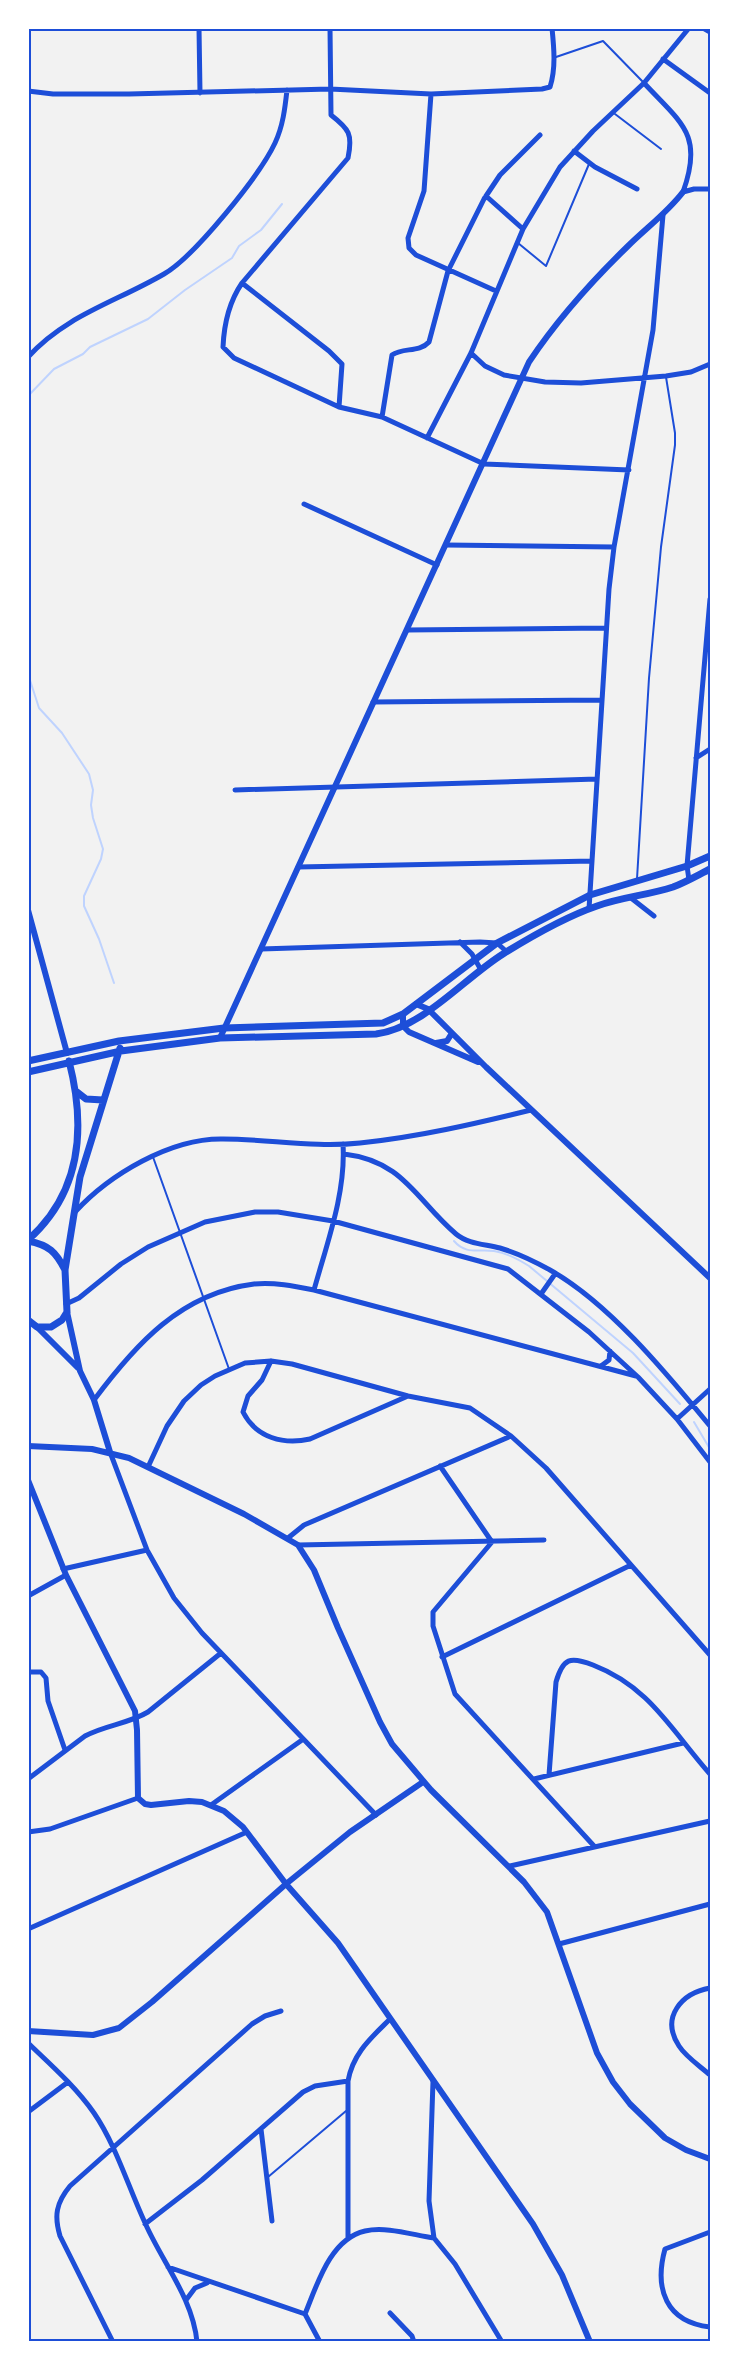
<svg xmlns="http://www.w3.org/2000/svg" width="739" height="2370" font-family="Karla,sans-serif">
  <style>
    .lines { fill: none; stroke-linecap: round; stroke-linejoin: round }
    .stream { stroke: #bfd3fe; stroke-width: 2 }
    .service { stroke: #1d4ed8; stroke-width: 2 }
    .minor { stroke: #1d4ed8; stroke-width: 5 }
    .tertiary { stroke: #1d4ed8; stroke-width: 6 }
    .secondary { stroke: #1d4ed8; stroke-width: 7 }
    .neatline { fill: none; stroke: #1d4ed8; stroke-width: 2 }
  </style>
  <rect width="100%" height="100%" fill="#f2f2f2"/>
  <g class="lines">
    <!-- stream -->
    <path class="stream" d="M28 396 54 369 83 354 90 347 148 319 185 290 232 258 239 246 261 230 282 204
      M28 674 39 708 62 733 89 774 93 790 91 805 93 818 103 849 101 859 84 896V906L99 939 114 983
      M454 1241C466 1255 478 1249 494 1251 507 1253 518 1259 529 1266L633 1353 680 1404
      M694 1422 710 1449"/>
    <!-- service -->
    <path class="service" d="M556 57 603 41 644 83
      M615 114 661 149
      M518 243 546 266 589 164
      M637 879 649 678 661 547 675 445V433L666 377
      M153 1157 229 1369
      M268 2177 346 2111"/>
    <!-- minor -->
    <path class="minor" d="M199 28 200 93
      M330 28 331 115C349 129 353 134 348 158L242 283C229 302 224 324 223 347L234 358 339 407 382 417 484 464 629 470
      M703 28 710 32
      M663 59 710 93
      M644 83C681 123 704 134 683 192
      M28 91 53 94H129L330 89 431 94 542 89 550 87C556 68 554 48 552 28
      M431 94 424 191 408 238 409 248 416 255 496 291
      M574 151 595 167 637 189
      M683 192 694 189H710
      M486 196 523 229
      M242 283 329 351 342 364 339 407
      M471 353 485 366 504 375 545 382 581 383 666 376 691 372 710 364
      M28 357C66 315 116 302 164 274 194 257 260 175 275 143 283 126 285 108 287 90
      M382 417 392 355C403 347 419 353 429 342L448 271 484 199 500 175 540 135
      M427 438 471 353 523 229 560 167 593 131 644 83 689 28
      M304 504 437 565
      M446 545 614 547
      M407 630 606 628
      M373 702 602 700
      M696 758 710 749
      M235 790 597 779
      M298 867 592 861
      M689 880 687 866 710 599
      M631 898 654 916
      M589 909 609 589 614 547 653 330 663 215
      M460 942 472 954 481 970
      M261 949 480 942 497 943 507 952
      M344 1154C404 1161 416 1200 456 1234 468 1244 485 1244 500 1248 517 1253 534 1261 550 1270 609 1303 667 1374 710 1426
      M75 1212C109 1175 170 1138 223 1139 268 1139 315 1148 360 1143 418 1137 474 1124 531 1110
      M314 1290C327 1243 346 1193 343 1144
      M541 1294 555 1274
      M66 1304 79 1298 121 1264 148 1247 205 1222 255 1212H278L333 1221 508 1269 589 1332 638 1377 677 1419 710 1462
      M271 1361 262 1380 248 1396 243 1412C256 1438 284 1445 310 1439L408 1396
      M601 1366 609 1360 610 1351
      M94 1400C135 1345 181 1293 254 1284 274 1282 294 1286 314 1290L636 1376
      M677 1419 710 1389
      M110 1452 147 1550 174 1598 202 1633 376 1815
      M440 1466 492 1542 433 1612V1626L455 1694 594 1846
      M148 1467 167 1426 184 1401 201 1385 215 1376 245 1363 271 1361 292 1364 408 1396 470 1408 511 1436 546 1468 710 1655
      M288 1538 304 1525 511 1436
      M298 1545 544 1540
      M63 1569 147 1550
      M28 1596 66 1575
      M442 1657 631 1565
      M28 1672H41L46 1678 48 1701 65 1750
      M549 1775 556 1682C563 1658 570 1656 593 1665 650 1687 671 1730 710 1774
      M28 1779 85 1736C105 1725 128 1724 148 1712L221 1653
      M534 1779 683 1743
      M211 1805 302 1740
      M28 1832 50 1829 138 1798
      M510 1866 710 1821
      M28 1929 247 1832
      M559 1944 710 1904
      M710 1988C682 1993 660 2017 679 2046 686 2057 700 2066 710 2075
      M28 2043C51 2065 76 2087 94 2113 116 2145 129 2189 146 2225 163 2263 193 2299 197 2342
      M433 2081 429 2201 434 2238 455 2264 502 2342
      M28 2112 68 2082
      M261 2129 272 2221
      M145 2224 202 2180 303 2092 315 2086 348 2081
      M710 2232 665 2249C654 2289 666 2322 710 2327
      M348 2238V2081C353 2053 371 2038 390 2019
      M168 2267 305 2314
      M186 2300 195 2288 207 2283
      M390 2313 412 2336 414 2342
      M113 2342 60 2236C54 2216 56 2203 70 2186L252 2024 265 2016 281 2011
      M320 2342 305 2314C317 2285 330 2239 365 2231 386 2226 413 2235 434 2238"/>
    <!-- tertiary -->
    <path class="tertiary" d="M28 910 67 1053
      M416 1004 428 1009 486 1067 710 1278
      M403 1014V1026L409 1032 478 1062
      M220 1038 529 362C557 320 591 282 627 247 646 228 667 213 683 192
      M436 1043 447 1041 452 1033
      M67 1312 80 1371 94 1400 110 1452
      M37 1327 78 1368
      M28 1446 92 1449 129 1458 244 1514 298 1545 314 1570 338 1628 380 1722 392 1744 431 1790 524 1882 547 1912 597 2053 613 2082 630 2104 665 2138 686 2150 710 2159
      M28 1480 66 1575 135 1711 137 1730 138 1798 145 1804 151 1805 189 1801 202 1802 224 1811 243 1827 286 1884 338 1943 533 2224 562 2275 590 2342
      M28 2031 93 2035 119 2028 152 2002 286 1884 350 1832 423 1782"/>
    <!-- secondary -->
    <path class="secondary" d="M28 1061 119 1041 224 1028 383 1023 403 1014 497 943 590 895 687 866 710 856
      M28 1072 121 1051 220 1038 376 1034C423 1028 463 979 503 954 532 936 565 917 597 906 622 897 649 895 673 887 686 882 698 875 710 869
      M77 1092 86 1099 103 1100
      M28 1240C82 1192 86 1127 69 1061
      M28 1241C49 1245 56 1252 65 1270
      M28 1320 37 1327H51L62 1320 67 1312 65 1270 80 1177 120 1048"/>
  </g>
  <!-- border -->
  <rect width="739" height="2370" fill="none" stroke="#ffffff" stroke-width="60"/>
  <rect x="30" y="30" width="679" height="2310" class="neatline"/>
</svg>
